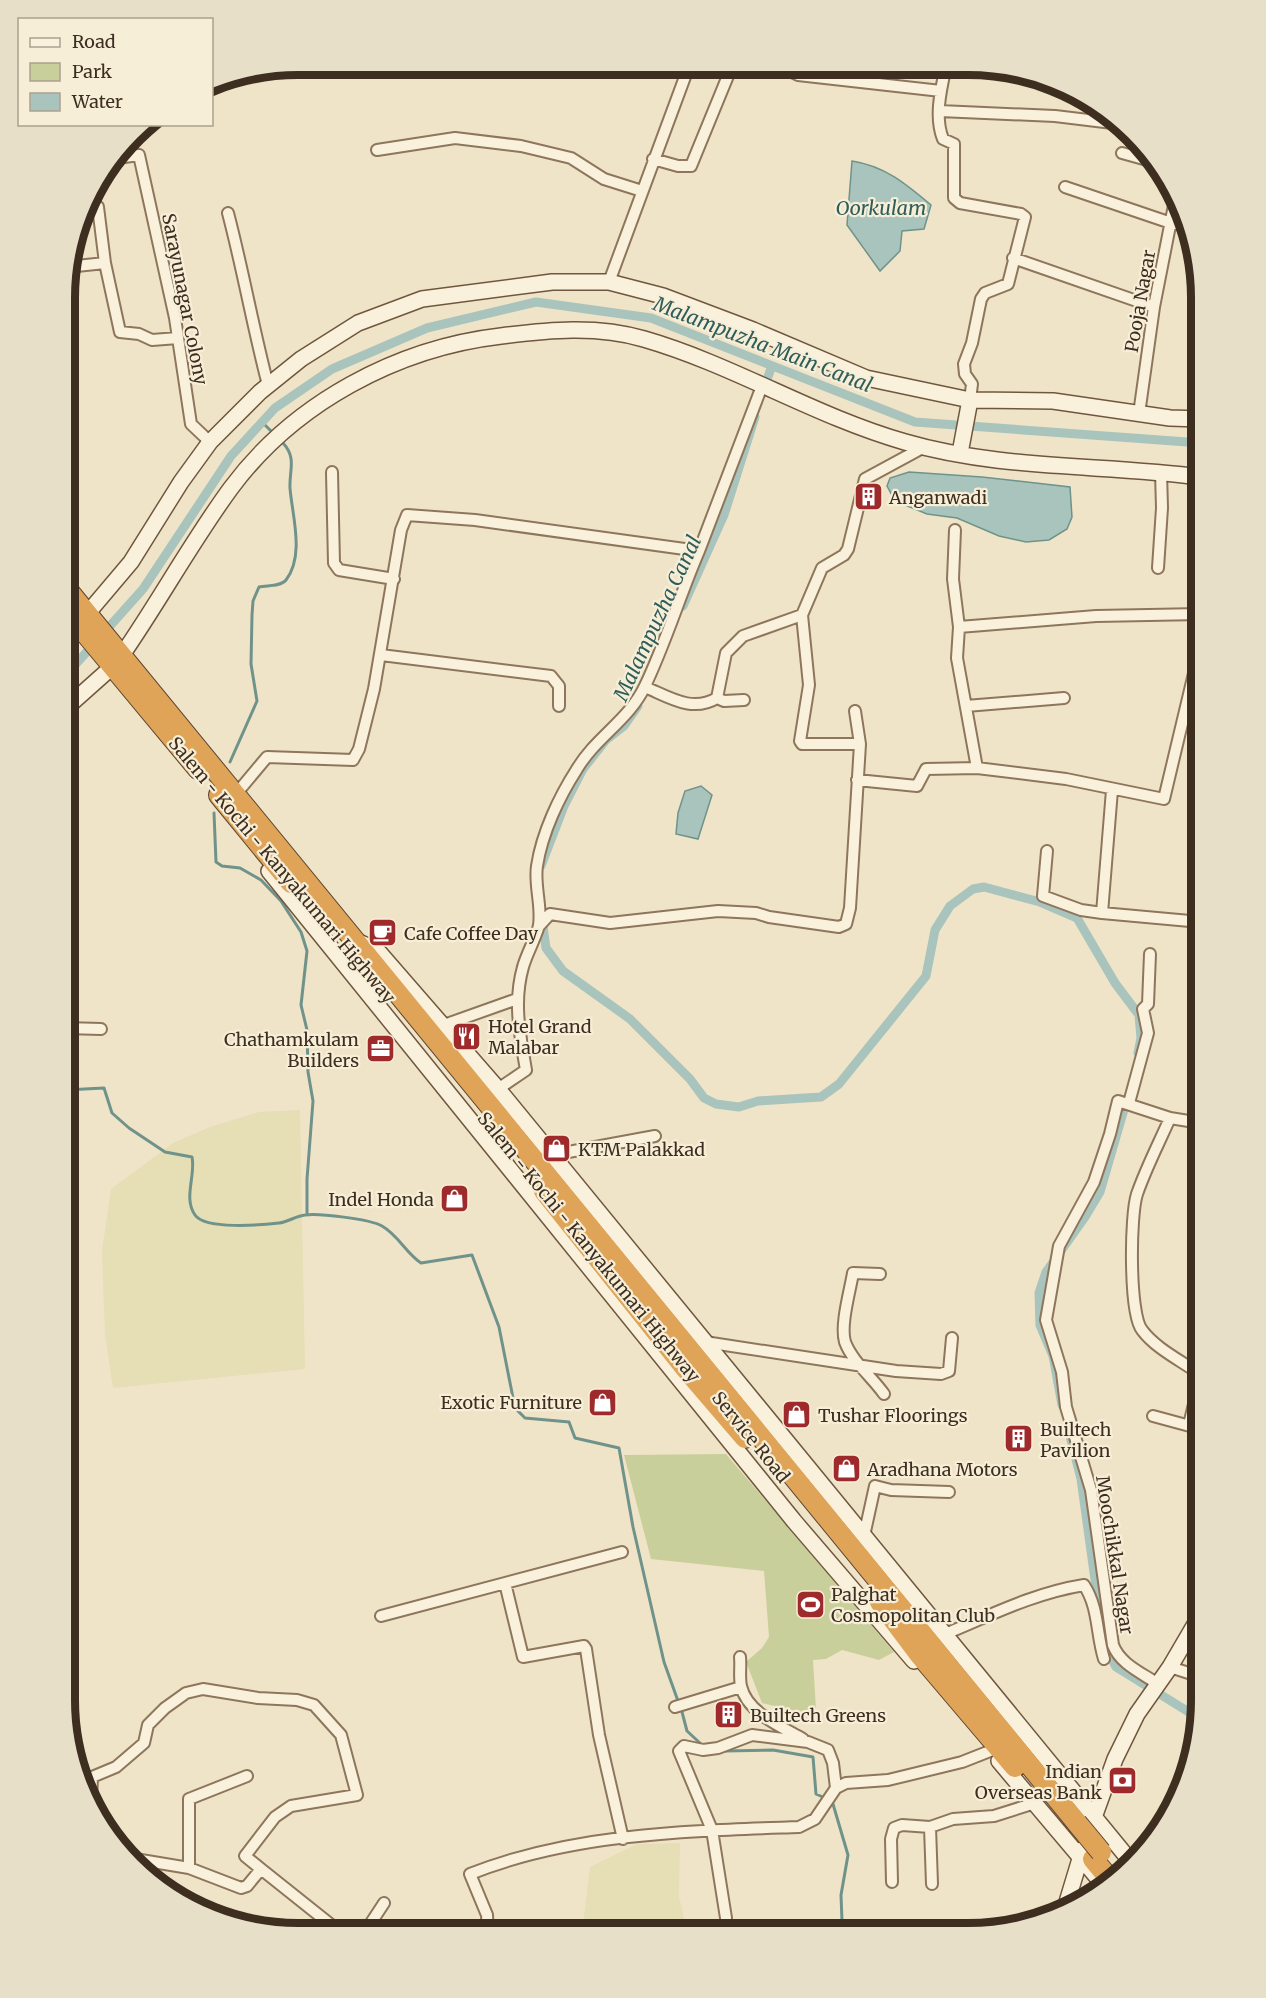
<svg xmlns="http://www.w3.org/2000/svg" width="1266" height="1998" font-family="Merriweather,serif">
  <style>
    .farmland { fill: #e6deb5 }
    .green { fill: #c9cf9b }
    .water { fill: #a9c4bc; stroke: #6f938a; stroke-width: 1.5 }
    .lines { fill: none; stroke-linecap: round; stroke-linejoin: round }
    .stream { stroke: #6f938a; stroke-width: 3 }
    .canal { stroke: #a9c4bc; stroke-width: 9 }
    .street-casing { stroke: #8d765c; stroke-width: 14 }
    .secondary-casing { stroke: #6f573f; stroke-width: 18 }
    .highway-casing { stroke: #5b4430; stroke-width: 22 }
    .street { stroke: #faf1dc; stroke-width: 10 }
    .secondary { stroke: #faf1dc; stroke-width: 15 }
    .highway { stroke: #e0a458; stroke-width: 20 }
    .highway-bridge-casing { stroke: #5b4430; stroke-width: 22; stroke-linecap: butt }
    .highway-bridge { stroke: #e0a458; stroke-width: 20 }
    .labels { text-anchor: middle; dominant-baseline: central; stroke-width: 4.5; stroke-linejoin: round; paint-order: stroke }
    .street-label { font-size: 18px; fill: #3d2e20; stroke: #f7eed8 }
    .poi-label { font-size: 18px; fill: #3d2e20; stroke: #f7eed8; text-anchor: start }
    .water-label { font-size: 20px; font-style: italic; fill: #2f5d5a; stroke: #f7eed8 }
    .rim { fill: none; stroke: #3d2e20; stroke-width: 8 }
  </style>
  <rect width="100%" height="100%" fill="#f0e4c8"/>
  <!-- farmland -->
  <path class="farmland" d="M300 1110 305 1369 113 1388 105 1335 102 1251 111 1189 173 1143 210 1127 259 1112Z
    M680 1843 679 1896 687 1933 582 1932 590 1867 637 1844Z"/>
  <!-- green -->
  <path class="green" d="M726 1454 894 1652 879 1660 842 1650 826 1659 813 1660 816 1709 801 1723 787 1709 762 1703 746 1662 762 1648 769 1637 764 1571 651 1559 624 1455Z"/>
  <!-- water -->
  <path class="water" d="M852 161C885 166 906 184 931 205L924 229 902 231 900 251 880 271 847 225Z
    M909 472 982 477 1070 487 1072 517 1067 529 1049 540 1026 542 999 536 957 518 927 514 895 501 887 486 890 478Z
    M701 786 712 795 698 839 676 834 678 813 685 791Z"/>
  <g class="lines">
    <!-- stream -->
    <path class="stream" d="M262 422 272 432
      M230 762 257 701 251 664 252 615 253 601 259 587C267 585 280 587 286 580 305 555 292 515 290 488 289 471 297 458 283 443
      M214 813 216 862 222 866 240 868 261 880 281 901 301 932 307 951 301 1005 307 1030 308 1072 313 1101 307 1179V1214
      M65 1090 104 1088 112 1113 129 1128 165 1152 192 1157C196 1175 183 1198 195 1215 205 1230 262 1225 279 1223 288 1222 296 1216 305 1215 318 1213 370 1219 382 1226 398 1235 406 1253 421 1263L472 1255 499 1327 515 1408 525 1418 569 1422 575 1438 619 1448 633 1527 664 1662 678 1701
      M682 1712 687 1731 701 1744
      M725 1751 773 1750 813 1757 816 1794 825 1798
      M833 1804 848 1855 841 1895 842 1921 846 1933"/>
    <!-- canal -->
    <path class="canal" d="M763 390 772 366
      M683 606 724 515 755 417
      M66 675 143 589 231 456 275 408 332 369 427 328 536 302 651 318 915 422 1201 443
      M541 866 564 806 583 769 606 740 624 726 638 706
      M542 919 546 948 563 971 630 1019 690 1079 704 1098 716 1104 739 1107 758 1101 821 1097 839 1084 926 976 935 930 950 906 973 889 984 887 1040 902 1077 918 1115 983 1139 1015 1141 1038 1138 1053
      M1062 1405 1053 1356 1040 1325 1039 1293 1046 1272 1085 1217 1100 1192 1127 1099
      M1070 1436 1081 1479 1101 1623
      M1105 1646 1116 1667 1200 1719"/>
    <defs>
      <path id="street" d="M779 66 798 75 941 91
        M946 66C941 89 934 117 943 139L954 144V198L960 203 1021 214 1025 217 1008 284 985 293 981 299 972 343 964 364 965 374 972 384 970 400
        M940 111 1055 116 1121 124
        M377 150 455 138 521 146 571 158 604 179 642 191
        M1122 153 1158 163
        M117 158 139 155 175 318 191 424 210 442
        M653 159 678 166H691L732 66
        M1065 187 1171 223 1187 226
        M228 213C243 270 253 328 268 385
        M1013 258 1154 307
        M105 263 120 332 139 334 152 340 178 338
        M67 267 105 263 98 207 85 206
        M609 282 689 66
        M1139 414 1154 307 1176 195
        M332 472 334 563 339 570 394 579
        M955 530 953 579 959 627 1096 616 1201 614
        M1158 568 1162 508 1161 472
        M959 627 957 658 977 768
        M381 655 551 676 559 686V706
        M645 687C669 697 692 713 717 698L726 653 743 636 802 615
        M717 698 724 701 744 700
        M966 706 1064 698
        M860 744H802L800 741 809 685 802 615 822 568 844 555 848 549 865 479 924 447
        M857 780 917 786 926 769 977 768 1066 779 1164 799 1201 644
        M236 794 267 757 353 760 359 749 374 689 401 530 407 515 475 520 699 551 762 386
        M1047 851 1043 896 1081 910 1102 913 1201 922
        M1102 913 1112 790
        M539 926 550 914 610 923 718 911 756 913 769 917 839 927 846 924 850 908 860 744 855 711
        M444 1025 517 999
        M65 1028 101 1029
        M498 1089 526 1070C520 1035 513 1002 523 967 526 955 538 933 539 925 542 906 534 885 537 866 542 833 559 797 577 769 596 737 629 720 645 686 666 642 680 595 699 551
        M1129 1103 1148 1033 1143 1009 1148 1004 1150 954
        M1170 1118C1159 1143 1146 1168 1137 1194 1130 1215 1129 1314 1142 1330 1156 1349 1182 1361 1201 1375
        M552 1155 655 1136
        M880 1274 853 1273C850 1291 840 1325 845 1342 852 1361 872 1377 884 1394
        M705 1342 896 1371 941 1374 949 1371 952 1338
        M1153 1416 1201 1429
        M1189 1425 1201 1375
        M864 1536 875 1486 891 1490 949 1492
        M505 1583 523 1657 584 1646 586 1649 599 1735 623 1839
        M381 1616 622 1552
        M945 1634C991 1615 1034 1593 1084 1585 1099 1608 1096 1633 1104 1659
        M740 1657C741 1666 739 1677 741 1686 747 1713 782 1727 803 1739
        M1170 1667 1201 1677
        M1158 1684C1142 1673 1120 1664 1113 1645L1091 1490 1066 1407 1062 1372 1046 1320 1059 1246 1094 1182 1110 1134 1118 1101 1170 1118 1201 1123
        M675 1707 741 1687
        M91 1804 92 1777 116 1767 144 1743 148 1725 165 1708 186 1693 203 1689 258 1698 297 1700 314 1705 341 1735 357 1795 291 1806 275 1817 245 1856 261 1869
        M930 1827 932 1884
        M129 1858 189 1868 241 1888 247 1886 261 1869 340 1932
        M189 1868V1799L247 1776
        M892 1882 891 1839 894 1828 902 1825 930 1827 953 1819 994 1816 1035 1803
        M726 1918 712 1830 679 1751 684 1746 703 1750 718 1748 752 1735 808 1742 828 1750 833 1763 836 1788
        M365 1932 384 1903
        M488 1932 487 1915 470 1874C573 1833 689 1831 799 1827L815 1819 836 1788 846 1783 888 1780 962 1762 990 1751"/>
      <path id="secondary" d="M960 453 970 400
        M87 614 131 562 181 482 210 442 260 392 301 359 358 323 422 299 552 282H609L663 296 753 330 866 378 970 400 1053 401 1170 418 1201 419
        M66 639 76 622
        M122 655C160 600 192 541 231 488 294 403 397 348 501 336 548 330 597 325 644 339 734 365 814 416 905 442 1001 470 1103 464 1201 477
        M66 708 112 667
        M269 871 794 1521 914 1661
        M356 941 377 950 498 1089 1132 1863
        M999 1761 1096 1876
        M1092 1823 1115 1759 1137 1714 1170 1667 1201 1614
        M1064 1912 1083 1849"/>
      <path id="highway" d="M66 588 1077 1823
        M66 610 198 769
        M219 795 291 883
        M544 1191 685 1368 745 1438
        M880 1602 919 1654 1015 1767
        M1093 1859 1113 1883"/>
    </defs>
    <!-- street casing -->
    <use href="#street" class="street-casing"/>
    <!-- secondary casing -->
    <use href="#secondary" class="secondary-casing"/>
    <!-- highway casing -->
    <use href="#highway" class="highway-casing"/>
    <!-- street -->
    <use href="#street" class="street"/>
    <!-- secondary -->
    <use href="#secondary" class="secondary"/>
    <!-- highway -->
    <use href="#highway" class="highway"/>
    <defs>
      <path id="highway-bridge" d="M1077 1823 1101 1852"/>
    </defs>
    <!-- highway-bridge casing -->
    <use href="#highway-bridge" class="highway-bridge-casing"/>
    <!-- highway-bridge -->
    <use href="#highway-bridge" class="highway-bridge"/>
  </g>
  <!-- icons -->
  <defs>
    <symbol id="building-square" viewBox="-11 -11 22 22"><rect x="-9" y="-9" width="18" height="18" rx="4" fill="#9e2a2b" stroke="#f7eed8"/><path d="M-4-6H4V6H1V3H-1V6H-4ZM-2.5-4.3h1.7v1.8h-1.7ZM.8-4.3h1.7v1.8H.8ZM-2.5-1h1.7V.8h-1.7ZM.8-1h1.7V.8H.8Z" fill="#fff"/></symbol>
    <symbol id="cafe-square" viewBox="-11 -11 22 22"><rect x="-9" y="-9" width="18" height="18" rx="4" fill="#9e2a2b" stroke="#f7eed8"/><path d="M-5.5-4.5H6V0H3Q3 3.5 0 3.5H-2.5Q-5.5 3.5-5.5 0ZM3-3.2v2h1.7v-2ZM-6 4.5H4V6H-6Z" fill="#fff"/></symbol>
    <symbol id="restaurant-square" viewBox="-11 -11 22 22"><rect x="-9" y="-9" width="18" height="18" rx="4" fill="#9e2a2b" stroke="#f7eed8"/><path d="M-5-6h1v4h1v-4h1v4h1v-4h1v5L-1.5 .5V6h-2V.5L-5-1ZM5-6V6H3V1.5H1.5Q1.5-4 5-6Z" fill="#fff"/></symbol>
    <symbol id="office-square" viewBox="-11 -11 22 22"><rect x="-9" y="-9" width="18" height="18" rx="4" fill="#9e2a2b" stroke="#f7eed8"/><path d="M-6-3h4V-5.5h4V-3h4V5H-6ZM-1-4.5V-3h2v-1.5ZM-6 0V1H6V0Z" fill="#fff"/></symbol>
    <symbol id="shop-square" viewBox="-11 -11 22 22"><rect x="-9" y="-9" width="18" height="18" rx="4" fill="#9e2a2b" stroke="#f7eed8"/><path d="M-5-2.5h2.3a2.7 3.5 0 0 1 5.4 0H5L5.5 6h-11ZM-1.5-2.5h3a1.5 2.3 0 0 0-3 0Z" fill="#fff"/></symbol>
    <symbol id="stadium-square" viewBox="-11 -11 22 22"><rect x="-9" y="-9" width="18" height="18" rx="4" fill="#9e2a2b" stroke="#f7eed8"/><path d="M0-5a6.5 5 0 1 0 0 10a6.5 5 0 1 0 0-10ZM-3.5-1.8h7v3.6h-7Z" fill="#fff"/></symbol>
    <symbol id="bank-square" viewBox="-11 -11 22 22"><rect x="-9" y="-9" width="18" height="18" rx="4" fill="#9e2a2b" stroke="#f7eed8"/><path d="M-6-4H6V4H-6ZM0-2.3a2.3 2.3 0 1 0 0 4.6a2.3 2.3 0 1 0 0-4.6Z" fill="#fff"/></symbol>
  </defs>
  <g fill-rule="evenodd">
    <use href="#building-square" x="852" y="480" width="33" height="33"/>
    <use href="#cafe-square" x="366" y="916" width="33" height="33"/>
    <use href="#restaurant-square" x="450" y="1020" width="33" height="33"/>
    <use href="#office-square" x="364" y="1032" width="33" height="33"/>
    <use href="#shop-square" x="540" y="1132" width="33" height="33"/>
    <use href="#shop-square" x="438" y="1182" width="33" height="33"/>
    <use href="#shop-square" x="586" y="1386" width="33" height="33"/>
    <use href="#shop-square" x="780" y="1398" width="33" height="33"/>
    <use href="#building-square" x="1002" y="1422" width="33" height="33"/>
    <use href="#shop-square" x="830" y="1452" width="33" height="33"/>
    <use href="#stadium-square" x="794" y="1588" width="33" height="33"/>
    <use href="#building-square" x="712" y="1698" width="33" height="33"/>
    <use href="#bank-square" x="1106" y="1764" width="33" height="33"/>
  </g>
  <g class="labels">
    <!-- street labels -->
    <g class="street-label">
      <text transform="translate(185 299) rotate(79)">Sarayunagar Colony</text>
      <text transform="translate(1140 301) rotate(-80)">Pooja Nagar</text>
      <text transform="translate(282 870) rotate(50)">Salem - Kochi - Kanyakumari Highway</text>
      <text transform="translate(589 1247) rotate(51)">Salem - Kochi - Kanyakumari Highway</text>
      <text transform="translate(751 1437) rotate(51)">Service Road</text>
      <text transform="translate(1115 1555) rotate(81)">Moochikkal Nagar</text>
    </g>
    <!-- poi labels -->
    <g class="poi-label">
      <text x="889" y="497">Anganwadi</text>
      <text x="404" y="933">Cafe Coffee Day</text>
      <text x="488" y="1026">Hotel Grand<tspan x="488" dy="21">Malabar</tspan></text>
      <text x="359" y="1039" text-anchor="end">Chathamkulam<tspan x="359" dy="21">Builders</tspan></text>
      <text x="578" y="1149">KTM Palakkad</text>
      <text x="434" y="1199" text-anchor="end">Indel Honda</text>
      <text x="582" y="1402" text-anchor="end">Exotic Furniture</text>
      <text x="818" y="1415">Tushar Floorings</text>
      <text x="1040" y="1429">Builtech<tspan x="1040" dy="21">Pavilion</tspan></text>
      <text x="867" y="1469">Aradhana Motors</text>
      <text x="831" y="1594">Palghat<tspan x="831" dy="21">Cosmopolitan Club</tspan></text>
      <text x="750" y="1715">Builtech Greens</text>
      <text x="1102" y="1771" text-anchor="end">Indian<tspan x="1102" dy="21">Overseas Bank</tspan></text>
    </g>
    <!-- water labels -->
    <g class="water-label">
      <text x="881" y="207">Oorkulam</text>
      <text transform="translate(763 344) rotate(21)">Malampuzha Main Canal</text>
      <text transform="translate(657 618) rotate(-65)">Malampuzha Canal</text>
    </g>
  </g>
  <!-- crop -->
  <path d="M0 0H1266V1998H0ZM298 75H968A223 223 0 0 1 1191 298V1700A223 223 0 0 1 968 1923H298A223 223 0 0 1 75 1700V298A223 223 0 0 1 298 75Z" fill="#e8dfc9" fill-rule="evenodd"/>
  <path class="rim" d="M298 75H968A223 223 0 0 1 1191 298V1700A223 223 0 0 1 968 1923H298A223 223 0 0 1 75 1700V298A223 223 0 0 1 298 75Z"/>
  <!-- legend -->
  <rect x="18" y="18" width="195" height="108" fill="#f7eed8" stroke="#ada18e" stroke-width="1.5"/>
  <rect x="30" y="38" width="30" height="9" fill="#faf1dc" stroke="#ada18e" stroke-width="1.5"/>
  <text x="72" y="48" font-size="18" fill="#3d2e20">Road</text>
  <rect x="30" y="63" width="30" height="18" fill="#c9cf9b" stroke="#ada18e" stroke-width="1.5"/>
  <text x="72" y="78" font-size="18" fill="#3d2e20">Park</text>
  <rect x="30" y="93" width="30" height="18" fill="#a9c4bc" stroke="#ada18e" stroke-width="1.5"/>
  <text x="72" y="108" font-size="18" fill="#3d2e20">Water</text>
</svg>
